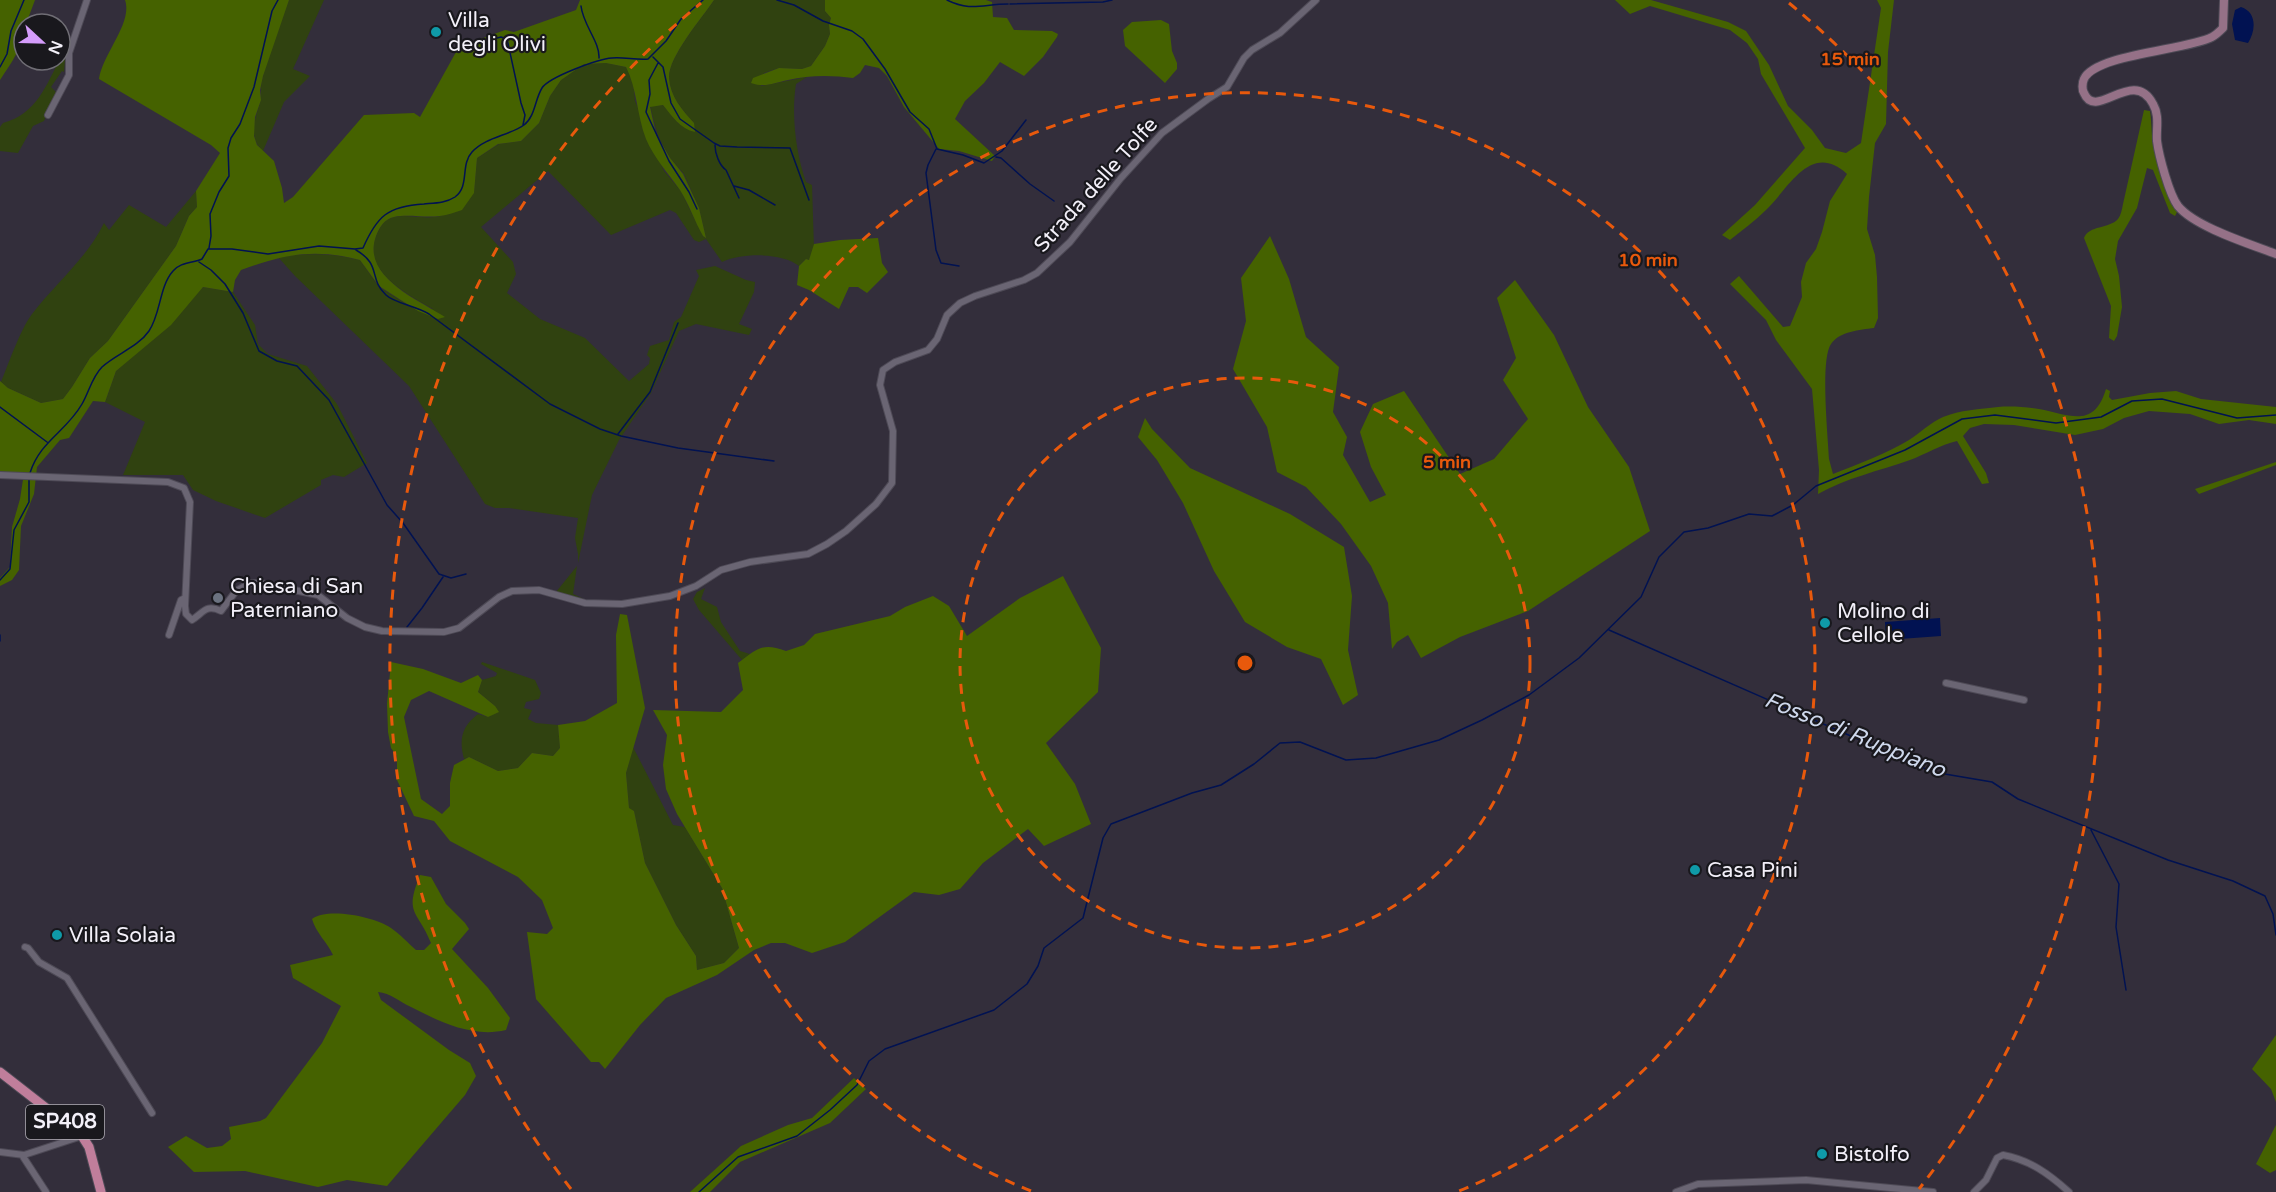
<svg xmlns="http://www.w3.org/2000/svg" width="2276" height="1192" font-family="'Varela Round',sans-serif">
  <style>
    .green { fill: #304210 }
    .forest { fill: #456200 }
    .water { fill: #011252 }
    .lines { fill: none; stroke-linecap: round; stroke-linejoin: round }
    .stream { stroke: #011252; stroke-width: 1.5 }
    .street-casing { stroke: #4e4a56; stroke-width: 8 }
    .secondary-casing { stroke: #4e4a56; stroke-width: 10 }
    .primary-casing { stroke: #4e4a56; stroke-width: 11 }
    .street { stroke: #6a6573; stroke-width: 6 }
    .secondary { stroke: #957187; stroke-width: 8 }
    .primary { stroke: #c07e9b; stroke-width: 9 }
    .ring { fill: none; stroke: #e8590c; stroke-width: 3; stroke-dasharray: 10 8 }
    .culture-dot { fill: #0f9aa8; stroke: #19181d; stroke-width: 2 }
    .worship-dot { fill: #6b7280; stroke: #19181d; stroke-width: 2 }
    .labels { text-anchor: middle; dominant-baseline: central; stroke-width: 4.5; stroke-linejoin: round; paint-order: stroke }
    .shield { fill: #19181d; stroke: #b2afb7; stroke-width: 1.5 }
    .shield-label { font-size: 20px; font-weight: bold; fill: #f3f0f9 }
    .poi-label { font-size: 21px; fill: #f3f0f9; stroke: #19181d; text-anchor: start }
    .street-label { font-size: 21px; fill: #f3f0f9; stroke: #19181d }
    .water-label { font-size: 22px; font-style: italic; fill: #ced8ec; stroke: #19181d }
    .centre { fill: #e8590c; stroke: #19181d; stroke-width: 3 }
    .ring-label { font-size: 18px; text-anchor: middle; font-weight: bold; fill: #e8590c; stroke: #19181d; stroke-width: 4.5; stroke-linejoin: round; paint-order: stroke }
  </style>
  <rect width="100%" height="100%" fill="#332e3b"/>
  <!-- green -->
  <path class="green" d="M289 0H324L293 69 310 76 284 102 263 151C248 138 255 118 260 103 262 95 260 88 262 80 269 53 279 26 289 0Z
    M714 0H825V11L831 18 829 25 830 34 825 46 811 66 802 69 779 68 764 73 761 86 807 77 796 84C791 115 796 154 806 182L812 185 814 248 809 260 806 259 799 266C782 252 741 253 722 262L706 239 699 242 694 240 676 213 670 210 611 235 548 171 481 227 513 262 516 274 507 293 540 319 585 338 629 381 649 364 650 358 647 355 650 346 669 340 674 322 681 317 699 276 696 270 715 266 746 280 755 282 754 292 739 324 752 329 749 335 696 324 679 331 651 393 619 440 592 495 578 563V554L575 538 578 518 509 508H495L485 504 409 386 295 276 278 257C306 253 333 253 360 260L379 287 418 311 433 309C409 295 362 273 376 236 379 228 384 219 394 217 408 214 425 220 440 216 449 214 466 198 474 192L477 158 499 144 521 141 539 123 550 96 561 80 584 64 606 63 626 67 633 80 635 101 664 171 681 191 703 236 706 238 699 208 684 174 670 158 658 136 650 106 663 105 679 124 694 123C682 110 670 96 669 78 668 57 702 18 714 0Z
    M61 57 65 59 64 72 62 71 51 87 56 92 44 121 33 126 18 153 0 151V127L3 123C37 114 46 85 61 57Z
    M196 191 197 207 189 216 176 246 108 341 90 358 72 387 63 399 41 403 8 388 1 382C9 363 20 330 32 314 56 283 87 258 104 223L109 230 129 205 166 227Z
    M203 287 233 292 255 325 258 344 268 354 307 366 337 404 367 463 344 477 333 475 321 480V485L265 518 216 501 193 490 183 475H123L145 422 105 402 116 371Z
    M577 566 573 594 586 600 556 592Z
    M705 588 701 599 717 607 721 622 740 651 750 654 742 660 699 610 693 599 697 592Z
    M482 662 535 680 541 693 539 699 526 702 524 708 532 710 528 719 536 723 558 725 560 748 553 756 532 753 518 768 498 771 469 757 464 759C459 740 461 727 478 714L488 717 495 706 478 692 482 680 496 676 497 673 481 664Z
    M633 747 673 825 685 827 722 888 739 948 724 963 697 970 696 956 676 925 645 863 634 811 629 809 626 773Z"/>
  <!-- forest -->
  <path class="forest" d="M0 0H35L26 24H24C24 46 12 62 0 80Z
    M125 0H289L263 76 260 90 261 100 255 117 254 136 257 145 274 161 282 188 284 203 293 197 364 115 414 113 420 117 461 43 475 41 505 30 514 32 576 10 580 0H714C702 18 668 57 669 78 670 96 682 110 694 123L695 132C680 129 672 116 663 105L650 107 656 134 670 158 683 174 699 208 706 238 703 236C695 222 689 204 680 190 668 173 654 158 646 139 637 116 637 88 626 67L606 63 584 64 561 80 550 96 539 123 521 141 498 144 477 158 474 193 462 210C455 212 448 215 440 216 425 218 408 214 394 217 384 219 379 228 376 236 361 277 419 300 445 317L438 319 418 311 379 286 360 260C314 248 285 254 241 270L235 280 233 292 203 287 171 325 116 371 105 402 93 401 69 438 60 440 37 467 34 494 21 526 19 570 12 580 0 586V578L10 567 12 527 20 499 24 473 4 474 0 472V381L8 388 41 403 63 399 72 387 90 358 108 341 176 246 189 216 197 207 196 191 220 153 211 145 99 79C103 53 133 23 125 0Z
    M825 0H986L992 2 993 17 1007 18 1014 30 1052 31 1058 34 1057 37 1043 57 1024 76 1000 62 984 83 965 101 955 119 995 156 992 161 959 151 939 149 904 107 887 76 879 68 865 65 860 73 853 78C832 75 808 75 788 80 773 83 766 88 751 83L753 78 779 68 802 69 811 66 825 46 830 34 829 25 831 18 825 11Z
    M1615 0H1651L1728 22 1746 31 1769 65 1788 106 1812 130 1825 148 1846 153 1861 143 1881 8 1877 0H1894L1888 52 1886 124 1875 143 1869 197 1867 229 1875 255 1877 277 1878 318 1874 328C1860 330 1840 331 1831 344 1820 360 1828 436 1829 459L1833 474C1858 464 1886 454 1909 440 1920 433 1931 422 1943 417 1960 410 1980 409 1998 407 2011 406 2026 407 2039 409 2070 415 2094 429 2106 389L2110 391 2109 397 2112 400 2150 393 2176 391 2201 399 2276 407V424L2249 420 2219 424 2190 414 2149 411 2124 418 2103 429 2075 435 2014 425 1984 424 1970 428 1963 436 1986 473 1989 483 1982 484 1957 441C1940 445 1926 454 1910 460 1879 471 1846 478 1818 494L1819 470 1812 389 1776 340 1766 320 1730 284 1739 276 1783 327 1790 326 1802 297 1801 282 1806 263 1816 249 1822 232 1830 201 1847 174C1811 141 1789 188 1766 210 1755 221 1742 230 1730 240L1722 235 1755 205 1805 148 1761 74 1758 59 1747 43 1730 30 1650 6 1630 14Z
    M1161 20 1169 24 1172 51 1177 63V69L1165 83 1125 46 1123 30 1132 22Z
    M2144 110 2150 111C2152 123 2151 136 2154 148 2159 169 2168 190 2178 210L2175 216 2170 213 2153 170 2147 168 2137 208 2118 241 2115 259 2119 276 2122 307 2117 336 2114 341 2109 338 2111 306 2084 238C2089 225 2109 229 2118 219 2121 215 2122 209 2123 204Z
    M1270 236 1289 279 1306 337 1339 367 1333 412 1347 437 1343 455 1370 502 1386 495 1371 467 1360 432 1373 404 1404 391 1460 474 1494 459 1528 419 1503 380 1516 358 1497 298 1515 280 1554 335 1588 407 1629 467 1650 531 1528 611 1460 637 1421 658 1408 635 1397 642 1392 649 1388 603 1371 566 1341 524 1306 487 1277 472 1267 427 1233 369 1246 321 1241 278Z
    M878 238 882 263 888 272 867 293 858 287H849L839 309 809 290 797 285 799 266 806 259 809 260 814 244 840 240Z
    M1145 418 1152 429 1190 468 1290 514 1344 547 1352 596 1348 650 1358 695 1343 705 1321 659 1287 647 1245 622 1214 571 1183 503 1157 460 1138 437Z
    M2276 462V465L2199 494 2195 489Z
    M1063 576 1101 648 1098 692 1046 743 1075 784 1091 824 1044 846 1028 829 983 863 960 889 939 895 914 892 845 942 812 953 785 943H771L754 950 717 975 666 998 640 1025 605 1069 599 1062H591L536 999 527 932 547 934 553 928 542 900 518 877 450 841 434 821 414 816 397 780V756L391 748 388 732 387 704 391 662 423 669 461 683 478 675 482 680 478 692 495 706 499 712 488 717 429 691 411 700 404 717 421 799 442 814 450 806V783L454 765 469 757 498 771 518 768 532 753 553 756 560 748 558 725 585 721 617 703 616 635 620 614 627 615 645 708 626 773 629 808 634 811 645 863 676 925 696 956 697 970 724 963 739 948 722 888 677 814 666 789 663 765 667 735 653 710 721 712 743 690 738 663C757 649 762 642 786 651L804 645 815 634 890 616 905 607 933 596 949 606 967 636 1020 598Z
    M420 875 431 877 446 904 465 923 469 929 452 949 488 988 510 1018 506 1030C473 1038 440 1022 411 1007 400 1002 390 993 378 992L381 1000 449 1050 470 1063 476 1076 465 1095 387 1186 347 1180 318 1187 245 1171 194 1172 168 1147 186 1136 207 1148 222 1146 231 1139 229 1127 260 1121 266 1118 322 1043 341 1006 293 978 290 965 333 955C327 942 316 933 312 919 328 907 375 917 391 928 400 934 408 943 416 950H424L431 943C417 909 404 915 420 875Z
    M2276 1035V1102L2271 1089 2252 1069Z
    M854 1078 866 1089 830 1123 740 1162 710 1192H690L741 1146 788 1125 812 1118Z
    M2276 1125V1170L2270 1173 2256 1164Z"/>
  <!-- water -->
  <path class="water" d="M2241 7C2257 12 2256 31 2248 43L2235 40 2232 24 2235 10Z
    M1940 618 1941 636 1886 640 1885 622Z"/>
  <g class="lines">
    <!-- stream -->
    <path class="stream" d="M777 0 794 5 823 21 852 31 863 39 885 69 910 112 929 129 937 149 963 155 984 163 1002 151 1026 120
      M947 0C971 12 983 4 1008 4
      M1010 4 1103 2 1112 0
      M581 6C583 25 600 42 599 58
      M465 46 501 37 507 39 521 103 525 115 523 125
      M653 57 663 67 671 103 680 119 714 143 720 146 737 147 790 148 809 200
      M658 63 649 80 650 94 646 112 669 161 689 192 697 209
      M0 67 7 54 11 31 24 0
      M715 145C715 153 719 165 726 170L739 198
      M936 149 928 165 926 173 936 250 941 263 959 266
      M996 157 1001 158 1030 184 1054 201
      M734 186 749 190 775 205
      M209 248 211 236 210 214 219 192 229 176 228 148 231 138 240 124 254 87 272 11 278 0
      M356 250C382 265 368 278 386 295 394 303 416 306 429 314L550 404 600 429 621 436 678 448 774 461
      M199 262 211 270 225 284 243 313 259 351 277 361 297 366 329 400 387 505 403 523 439 574 451 578 466 574
      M0 407 47 442
      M618 434 650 392 678 323
      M30 473C40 441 66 432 82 404 89 392 92 377 102 367 116 354 138 347 149 331 161 313 159 287 173 271 180 262 193 263 202 259L208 249H232L268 254 319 246 355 249 363 248C377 216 388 206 424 204 435 203 446 203 455 197 470 186 460 165 472 152 486 137 508 136 524 125 535 117 535 99 542 88 549 77 598 59 612 58 624 57 636 60 648 59L666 41 681 19 703 0
      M0 580 10 569 14 530 29 502V477
      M407 627 422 608 443 577
      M1609 630 1933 772 1992 782 2018 799 2168 860 2233 881 2265 896 2273 914 2276 935
      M0 635V641
      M2091 830 2119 884 2116 927 2126 990
      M699 1192 738 1157 797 1136 830 1110 857 1085 869 1061 885 1049 994 1010 1027 984 1038 966 1044 948 1083 918 1103 838 1111 824 1192 793 1221 785 1254 764 1280 743 1300 742 1346 760 1376 758 1439 740 1482 720 1529 695 1579 658 1641 597 1659 557 1684 532 1708 528 1749 514 1772 516 1793 505 1816 486 1905 450 1962 419 1995 415 2056 423 2101 417 2132 401 2162 399 2237 418 2276 415"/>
    <defs>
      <path id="street" d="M48 115 69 75V53L87 0
        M0 475 168 482 184 488 190 502 185 606 186 614 192 620C204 612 206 604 221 611L236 591 250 583H260L318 595 347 618 365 627 382 631 444 632 459 628 499 597 512 591 539 590 585 603 622 604 670 596 696 586 721 570 750 562 808 554 827 544 846 531 876 504 892 483 893 431 880 385 883 370 895 362 928 350 937 339 947 315 960 303 975 296 1024 280 1037 273 1070 242 1121 178 1162 133 1208 99 1227 87 1244 58 1252 50 1280 33 1316 0
        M169 635 181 600 185 598
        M1946 683 2024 700
        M25 947 28 948 39 962 67 978 152 1113
        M0 1152 24 1155 82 1136
        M22 1155 46 1192
        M1676 1192 1698 1184 1806 1180 1933 1192
        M1974 1192 1986 1180 1997 1158 2003 1155C2030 1160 2049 1174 2069 1192"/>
      <path id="secondary" d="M2224 0 2223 28C2220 31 2216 35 2212 37 2188 50 2095 54 2084 79 2082 83 2082 90 2084 93 2096 122 2133 66 2153 104 2160 116 2156 129 2157 141 2159 156 2169 194 2178 206 2195 227 2250 244 2276 254"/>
      <path id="primary" d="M0 1072 82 1136 89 1147 101 1192"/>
    </defs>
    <!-- street casing -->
    <use href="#street" class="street-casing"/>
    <!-- secondary casing -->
    <use href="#secondary" class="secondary-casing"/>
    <!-- primary casing -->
    <use href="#primary" class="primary-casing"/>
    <!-- street -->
    <use href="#street" class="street"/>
    <!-- secondary -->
    <use href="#secondary" class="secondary"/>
    <!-- primary -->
    <use href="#primary" class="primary"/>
  </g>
  <!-- distance rings -->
  <g class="ring">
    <circle cx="1245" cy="663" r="285"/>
    <path d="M1031 1191A570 570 0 1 1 1459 1191"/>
    <path d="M571 1189A855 855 0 0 1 701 3M1789 3A855 855 0 0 1 1919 1189"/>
  </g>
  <!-- markers -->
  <g class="culture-dot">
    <circle cx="436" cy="32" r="6"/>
    <circle cx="1825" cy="623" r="6"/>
    <circle cx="1695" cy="870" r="6"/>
    <circle cx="57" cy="935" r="6"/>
    <circle cx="1822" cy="1154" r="6"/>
  </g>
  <circle class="worship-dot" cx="218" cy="598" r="6"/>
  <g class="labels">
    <!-- shield labels -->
    <rect class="shield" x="26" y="1105" width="78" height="34" rx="4.5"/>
    <g class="shield-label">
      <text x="65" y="1122">SP408</text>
    </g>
    <!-- poi labels -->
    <g class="poi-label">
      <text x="448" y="20">Villa<tspan x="448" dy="24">degli Olivi</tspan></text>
      <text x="230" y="586">Chiesa di San<tspan x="230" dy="24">Paterniano</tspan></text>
      <text x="1837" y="611">Molino di<tspan x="1837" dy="24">Cellole</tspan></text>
      <text x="1707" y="870">Casa Pini</text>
      <text x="69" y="935">Villa Solaia</text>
      <text x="1834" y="1154">Bistolfo</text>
    </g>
    <!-- street labels -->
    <g class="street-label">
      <text transform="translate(1096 185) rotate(-48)">Strada delle Tolfe</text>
    </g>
    <!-- water labels -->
    <g class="water-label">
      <text transform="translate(1855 735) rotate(22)">Fosso di Ruppiano</text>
    </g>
  </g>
  <circle cx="1245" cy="663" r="9" class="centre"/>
  <g class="ring-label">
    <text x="1850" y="65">15 min</text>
    <text x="1648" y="266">10 min</text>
    <text x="1447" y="468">5 min</text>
  </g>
  <!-- north arrow -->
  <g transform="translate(42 42) rotate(112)"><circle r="28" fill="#19181d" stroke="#706e75" stroke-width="1.5"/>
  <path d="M0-4.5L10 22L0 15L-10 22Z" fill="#d49cfb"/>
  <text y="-9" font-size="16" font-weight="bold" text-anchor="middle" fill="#f3f0f9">N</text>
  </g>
</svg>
